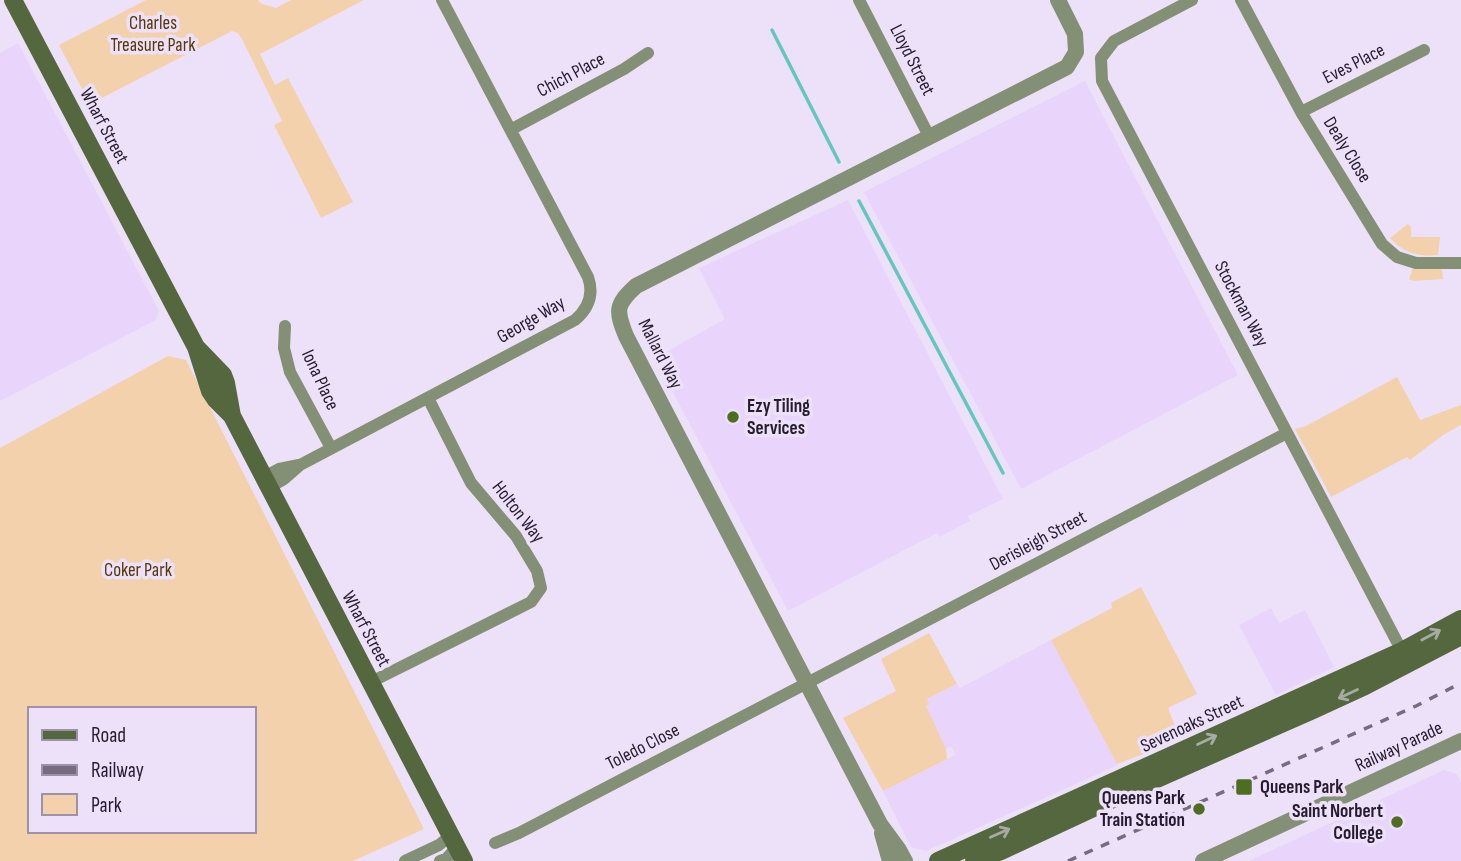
<svg xmlns="http://www.w3.org/2000/svg" width="1461" height="861" font-family="'Sofia Sans Condensed',sans-serif">
  <style>
    .built { fill: #e9d4fb }
    .green { fill: #f3d1ad; fill-rule: evenodd }
    .lines { fill: none; stroke-linecap: round; stroke-linejoin: round }
    .stream { stroke: #64c6bf; stroke-width: 3.5 }
    .minor { stroke: #839075; stroke-width: 12 }
    .tertiary { stroke: #839075; stroke-width: 16 }
    .secondary { stroke: #54673f; stroke-width: 18 }
    .rail { stroke: #776b81; stroke-width: 3.5; stroke-dasharray: 9 9; stroke-linecap: butt }
    .oneway { stroke: #a8aaa5 }
    .poi-dot { fill: #4e6d22; stroke: #ede1f9; stroke-width: 2.5 }
    .labels { text-anchor: middle; dominant-baseline: central; stroke-width: 7; stroke-linejoin: round; paint-order: stroke }
    .park-label { font-size: 19px; fill: #573608; stroke: #ede1f9 }
    .street-label { font-size: 19px; fill: #271b30; stroke: #ede1f9 }
    .poi-label { font-size: 19px; font-weight: bold; fill: #271b30; stroke: #ede1f9; text-anchor: start }
  </style>
  <rect width="100%" height="100%" fill="#ede1f9"/>
  <!-- built -->
  <path class="built" d="M18 43 159 311 156 320 0 401V53Z
    M1085 81 1238 375 1021 489 864 192Z
    M848 200 1003 499 968 516 970 521 939 537 937 533 788 611 655 358 725 319 699 268Z
    M1271 608 1279 623 1305 610 1334 667 1276 695 1239 625Z
    M1051 640 1118 765 926 851 911 847 883 791 955 755 951 746 946 749 925 706 927 699 957 684 960 688Z
    M1444 770 1457 774 1461 783V861H1249Z"/>
  <!-- green -->
  <path class="green" d="M146 0H258L260 3 276 8 291 0H364L260 54 275 85 288 78 353 202 321 218 274 125 282 121 242 39 238 33 232 31 90 104 59 45Z
    M1408 224 1411 227V237H1440L1438 255C1419 257 1403 253 1390 238Z
    M1413 268 1440 269 1442 270 1443 279 1413 281 1409 279Z
    M168 356 186 360 424 829 353 861H0V448ZM30 709H254V831H30Z
    M1397 377 1420 420 1461 405V425L1443 435 1410 460 1407 457 1331 497 1295 429 1306 426Z
    M1141 587 1197 694 1168 708 1175 726 1167 731 1172 743 1117 764 1051 640 1112 608 1111 603Z
    M929 633 957 684 927 699 929 704 926 706 946 749 947 759 883 791 843 718 896 691 881 659Z"/>
  <g class="lines">
    <!-- stream -->
    <path class="stream" d="M772 30 839 162
      M859 201 1003 473"/>
    <!-- minor -->
    <path class="minor" d="M859 0 930 138
      M1192 0 1114 41 1101 58 1102 81 1405 657
      M1241 0 1301 112 1382 244 1397 257 1416 263H1461
      M1301 112 1424 50
      M512 129 624 69 648 53
      M285 326 284 348 290 372 331 448
      M264 477 279 469 299 465
      M270 487 284 479 300 465 575 320C589 308 594 294 588 277L442 0
      M371 682 531 602 541 588 537 571 516 536 471 483 428 398
      M495 843 519 833 1287 433
      M405 861 439 845 451 835
      M440 861 446 859 457 847"/>
    <!-- tertiary -->
    <path class="tertiary" d="M882 833 890 861
      M905 861 899 850 880 824 626 336C616 311 615 305 636 286L1067 67 1076 52 1075 34 1058 0
      M1203 861 1461 741"/>
    <!-- secondary -->
    <path class="secondary" d="M13 0 196 347 210 391 216 400 232 416
      M196 347 223 375 226 383 232 416 464 861
      M938 861 1402 651 1461 619
      M974 861 1001 851 1134 789 1313 710 1365 686 1461 636"/>
    <!-- rail -->
    <path class="rail" d="M1068 861 1416 706 1461 683"/>
  </g>
  <!-- one-way arrows -->
  <defs><path id="oneway-shaft" d="M-6 0H5M1.5-3L5.5 0L1.5 3" fill="none" stroke-width="1.6" stroke-linecap="round" stroke-linejoin="round" transform="scale(1.75)"/></defs>
  <g class="oneway">
    <use href="#oneway-shaft" transform="translate(1431 635) rotate(-28)"/>
    <use href="#oneway-shaft" transform="translate(1348 694) rotate(155)"/>
    <use href="#oneway-shaft" transform="translate(1207 740) rotate(-25)"/>
    <use href="#oneway-shaft" transform="translate(1000 833) rotate(-24)"/>
  </g>
  <!-- markers -->
  <g class="poi-dot">
    <circle cx="733" cy="417" r="7"/>
    <rect x="1235" y="778" width="18" height="18" rx="3.5"/>
    <circle cx="1199" cy="809" r="7"/>
    <circle cx="1397" cy="822" r="7"/>
  </g>
  <g class="labels">
    <!-- park labels -->
    <g class="park-label">
      <text x="153" y="23">Charles<tspan x="153" dy="22">Treasure Park</tspan></text>
      <text x="138" y="570">Coker Park</text>
    </g>
    <!-- street labels -->
    <g class="street-label">
      <text transform="translate(912 60) rotate(63)">Lloyd Street</text>
      <text transform="translate(1354 64) rotate(-27)">Eves Place</text>
      <text transform="translate(571 75) rotate(-28)">Chich Place</text>
      <text transform="translate(104 126) rotate(62)">Wharf Street</text>
      <text transform="translate(1347 150) rotate(58)">Dealy Close</text>
      <text transform="translate(1241 304) rotate(62)">Stockman Way</text>
      <text transform="translate(531 320) rotate(-30)">George Way</text>
      <text transform="translate(660 354) rotate(63)">Mallard Way</text>
      <text transform="translate(320 380) rotate(65)">Iona Place</text>
      <text transform="translate(518 512) rotate(52)">Holton Way</text>
      <text transform="translate(1038 541) rotate(-28)">Derisleigh Street</text>
      <text transform="translate(366 629) rotate(62)">Wharf Street</text>
      <text transform="translate(1192 724) rotate(-25)">Sevenoaks Street</text>
      <text transform="translate(643 747) rotate(-27)">Toledo Close</text>
      <text transform="translate(1399 747) rotate(-25)">Railway Parade</text>
    </g>
    <!-- poi labels -->
    <g class="poi-label">
      <text x="747" y="406">Ezy Tiling<tspan x="747" dy="22">Services</tspan></text>
      <text x="1260" y="787">Queens Park</text>
      <text x="1185" y="798" text-anchor="end">Queens Park<tspan x="1185" dy="22">Train Station</tspan></text>
      <text x="1383" y="811" text-anchor="end">Saint Norbert<tspan x="1383" dy="22">College</tspan></text>
    </g>
  </g>
  <!-- legend -->
  <rect x="28" y="707" width="228" height="126" fill="#ede1f9" stroke="#9e92a9" stroke-width="2"/>
  <rect x="42" y="730" width="35" height="10" fill="#54673f" stroke="#9e92a9" stroke-width="2"/>
  <text x="91" y="742" font-size="21" fill="#271b30">Road</text>
  <rect x="42" y="765" width="35" height="10" fill="#776b81" stroke="#9e92a9" stroke-width="2"/>
  <text x="91" y="777" font-size="21" fill="#271b30">Railway</text>
  <rect x="42" y="794" width="35" height="21" fill="#f3d1ad" stroke="#9e92a9" stroke-width="2"/>
  <text x="91" y="812" font-size="21" fill="#271b30">Park</text>
</svg>
